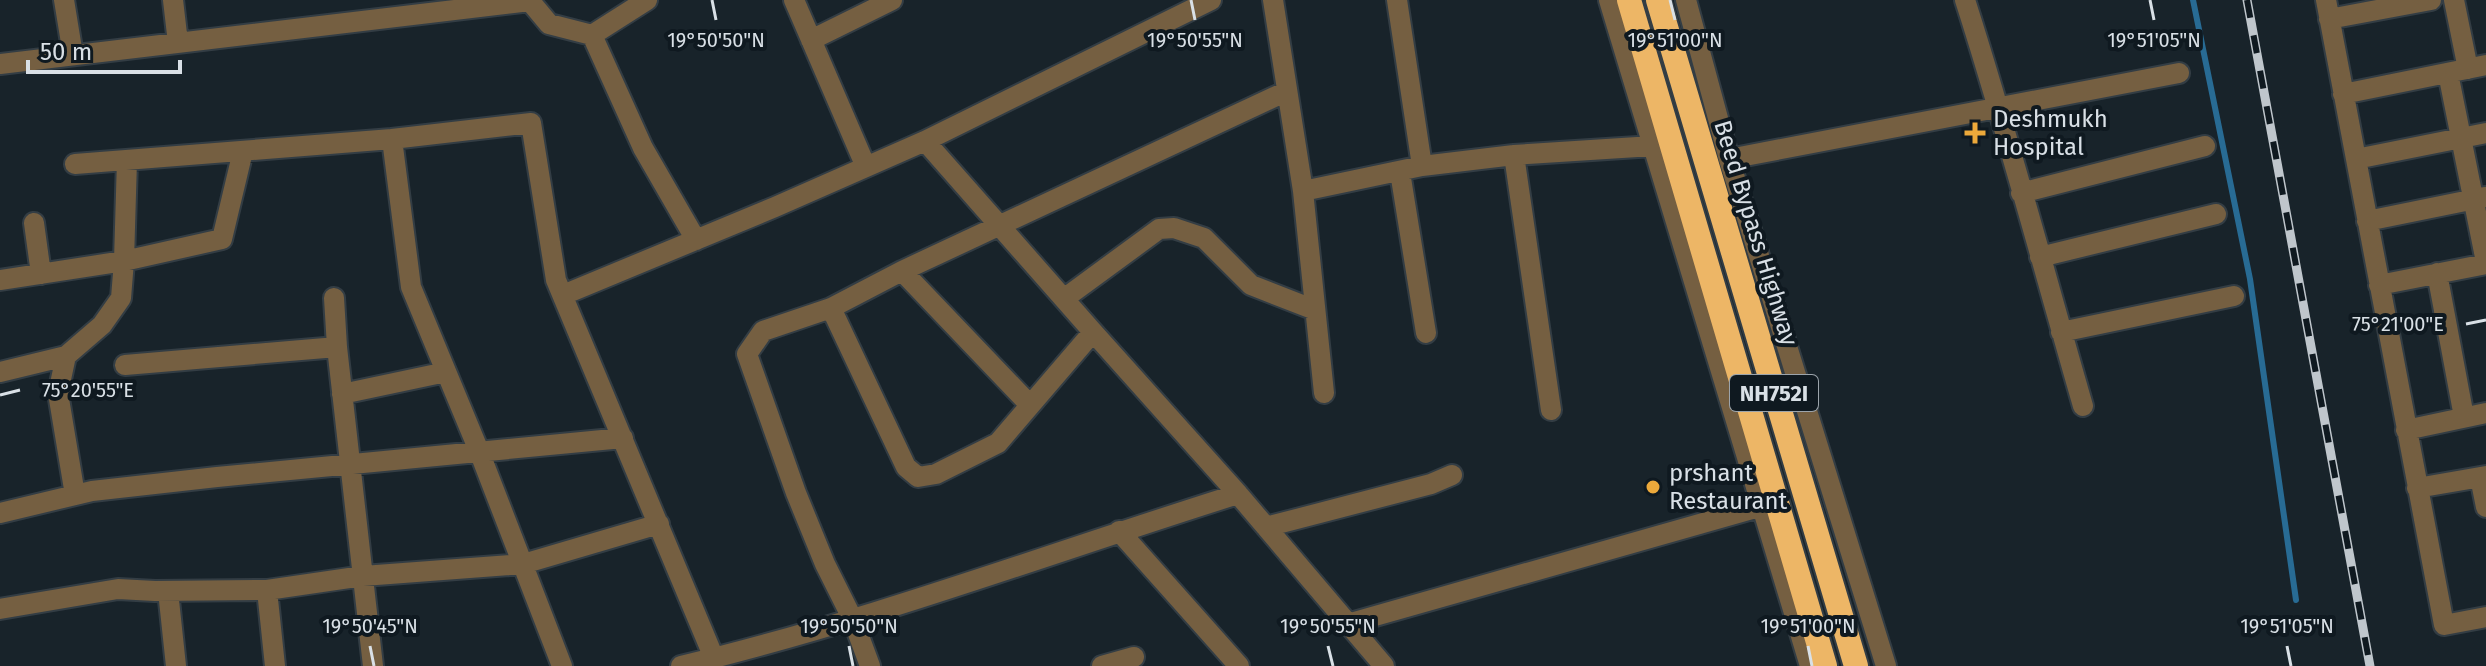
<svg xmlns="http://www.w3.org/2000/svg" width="2486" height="666" font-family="'Fira Sans',sans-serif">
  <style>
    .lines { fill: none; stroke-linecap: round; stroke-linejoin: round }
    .stream { stroke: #286b94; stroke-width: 6 }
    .minor-casing { stroke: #333d44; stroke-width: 24 }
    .highway-casing { stroke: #333d44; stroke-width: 28 }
    .minor { stroke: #755f41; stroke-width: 20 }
    .highway { stroke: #edb666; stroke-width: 24 }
    .rail-casing { stroke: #bfc6cc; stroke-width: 9 }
    .rail { stroke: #0f1920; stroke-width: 6; stroke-dasharray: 18; stroke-linecap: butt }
    .ticks { fill: none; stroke: #d9e0e6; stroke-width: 3 }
    .poi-dot { fill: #eca93b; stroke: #0f1920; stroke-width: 3 }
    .labels { text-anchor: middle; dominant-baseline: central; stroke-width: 8; stroke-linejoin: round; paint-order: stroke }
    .shield { fill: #0f1920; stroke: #9ca4ab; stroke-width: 2 }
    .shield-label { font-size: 22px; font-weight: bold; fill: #d9e0e6 }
    .poi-label { font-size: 24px; fill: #d9e0e6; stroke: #0f1920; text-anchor: start }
    .street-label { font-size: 24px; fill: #d9e0e6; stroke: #0f1920 }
    .ticks-label { font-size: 20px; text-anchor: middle; fill: #d9e0e6; stroke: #0f1920; stroke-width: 8; stroke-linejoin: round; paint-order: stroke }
  </style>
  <rect width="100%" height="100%" fill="#18232a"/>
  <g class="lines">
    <!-- stream -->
    <path class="stream" d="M2193 0 2250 279 2296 600"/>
    <defs>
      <path id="minor" d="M64 0 73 55
        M173 0 178 43
        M529 0 549 24 592 35 647 0
        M794 0 866 167
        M1273 0 1303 191 1422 166 1514 155 1653 146
        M1397 0 1422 166
        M1609 0 1810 666
        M1686 0 1729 159 1886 666
        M1965 0C2008 134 2044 271 2083 406
        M2326 0 2444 625 2486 617
        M2454 0 2468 69
        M2329 19 2431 0
        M592 35 643 148 696 240
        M811 40 892 0
        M0 64 530 1
        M2448 73 2486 262
        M2343 94 2486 65
        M392 139 411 287 479 451 562 666
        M925 141 1093 332 1238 494 1384 666
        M1514 155 1551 410
        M1729 159 2179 73
        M2356 159 2486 133
        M75 164 392 139 531 123 556 280 714 658
        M1400 172 1426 333
        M1303 191 1324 393
        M2021 193 2205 146
        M2367 221 2485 197
        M34 223 41 274
        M2040 257 2216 214
        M902 271 1030 405
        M2437 273 2464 417
        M0 280 124 261 127 160
        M2379 285 2486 264
        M563 295 775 207 925 141 1211 0
        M334 298 337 347 373 666
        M1065 298 1159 229 1174 228 1204 238 1251 285 1315 310
        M831 308 906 467 918 477 936 474 998 443 1093 332
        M2061 332 2234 296
        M125 365 337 347
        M0 372 66 356
        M342 394 446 372
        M2406 430 2486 413
        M2480 477 2486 507
        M2417 488 2486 476
        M75 495 58 393 66 356 102 325 121 298 124 261 222 239 243 151
        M0 513 92 491 217 477 623 438
        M1266 527 1431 484 1452 475
        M1119 531 1239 666
        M267 590 275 666
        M168 591 176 666
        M0 609 118 589 155 591 267 590 363 576 523 564 659 524
        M1347 624 1763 506
        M681 666C870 621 1053 552 1238 494
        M870 666 853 620 825 564 796 493 747 354 763 331 831 308 902 271 1287 91
        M1102 666 1134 657"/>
      <path id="highway" d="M1629 0 1825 666
        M1658 0 1856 666"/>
    </defs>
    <!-- minor casing -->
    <use href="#minor" class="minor-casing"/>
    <!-- highway casing -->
    <use href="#highway" class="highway-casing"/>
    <!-- minor -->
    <use href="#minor" class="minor"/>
    <!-- highway -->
    <use href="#highway" class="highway"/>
    <defs>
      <path id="rail" d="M2247 0 2370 666"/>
    </defs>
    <!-- rail casing -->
    <use href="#rail" class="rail-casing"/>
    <!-- rail -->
    <use href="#rail" class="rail"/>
  </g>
  <!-- ticks -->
  <path class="ticks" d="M712 0 716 20M1191 0 1195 20M1670 0 1675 20M2150 0 2154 20M2466 324 2486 320M0 395 20 390M370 646 374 666M849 646 853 666M1328 646 1333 666M1808 646 1812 666M2287 646 2291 666"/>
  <!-- markers -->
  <g class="poi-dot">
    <path d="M1971 121h8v8h8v8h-8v8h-8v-8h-8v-8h8z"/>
    <circle cx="1653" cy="487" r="8"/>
  </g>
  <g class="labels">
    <!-- shield labels -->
    <rect class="shield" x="1730" y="375" width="88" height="36" rx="6"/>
    <g class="shield-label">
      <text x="1774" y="393">NH752I</text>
    </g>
    <!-- poi labels -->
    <g class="poi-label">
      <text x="1993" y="119">Deshmukh<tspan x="1993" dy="28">Hospital</tspan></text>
      <text x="1669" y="473">prshant<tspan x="1669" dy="28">Restaurant</tspan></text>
    </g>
    <!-- street labels -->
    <g class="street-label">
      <text transform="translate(1756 233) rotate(73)">Beed Bypass Highway</text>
    </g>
  </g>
  <g class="ticks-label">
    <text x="716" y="47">19°50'50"N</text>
    <text x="1195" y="47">19°50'55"N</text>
    <text x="1675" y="47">19°51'00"N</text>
    <text x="2154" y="47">19°51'05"N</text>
    <text x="2398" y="331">75°21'00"E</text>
    <text x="88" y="397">75°20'55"E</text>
    <text x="370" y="633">19°50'45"N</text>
    <text x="849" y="633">19°50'50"N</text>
    <text x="1328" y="633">19°50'55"N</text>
    <text x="1808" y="633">19°51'00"N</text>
    <text x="2287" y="633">19°51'05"N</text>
  </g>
  <!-- scale -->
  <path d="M28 60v12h152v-12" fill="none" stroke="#d9e0e6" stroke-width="4"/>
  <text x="40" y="60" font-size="24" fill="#d9e0e6" stroke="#0f1920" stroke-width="6" paint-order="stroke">50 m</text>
</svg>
